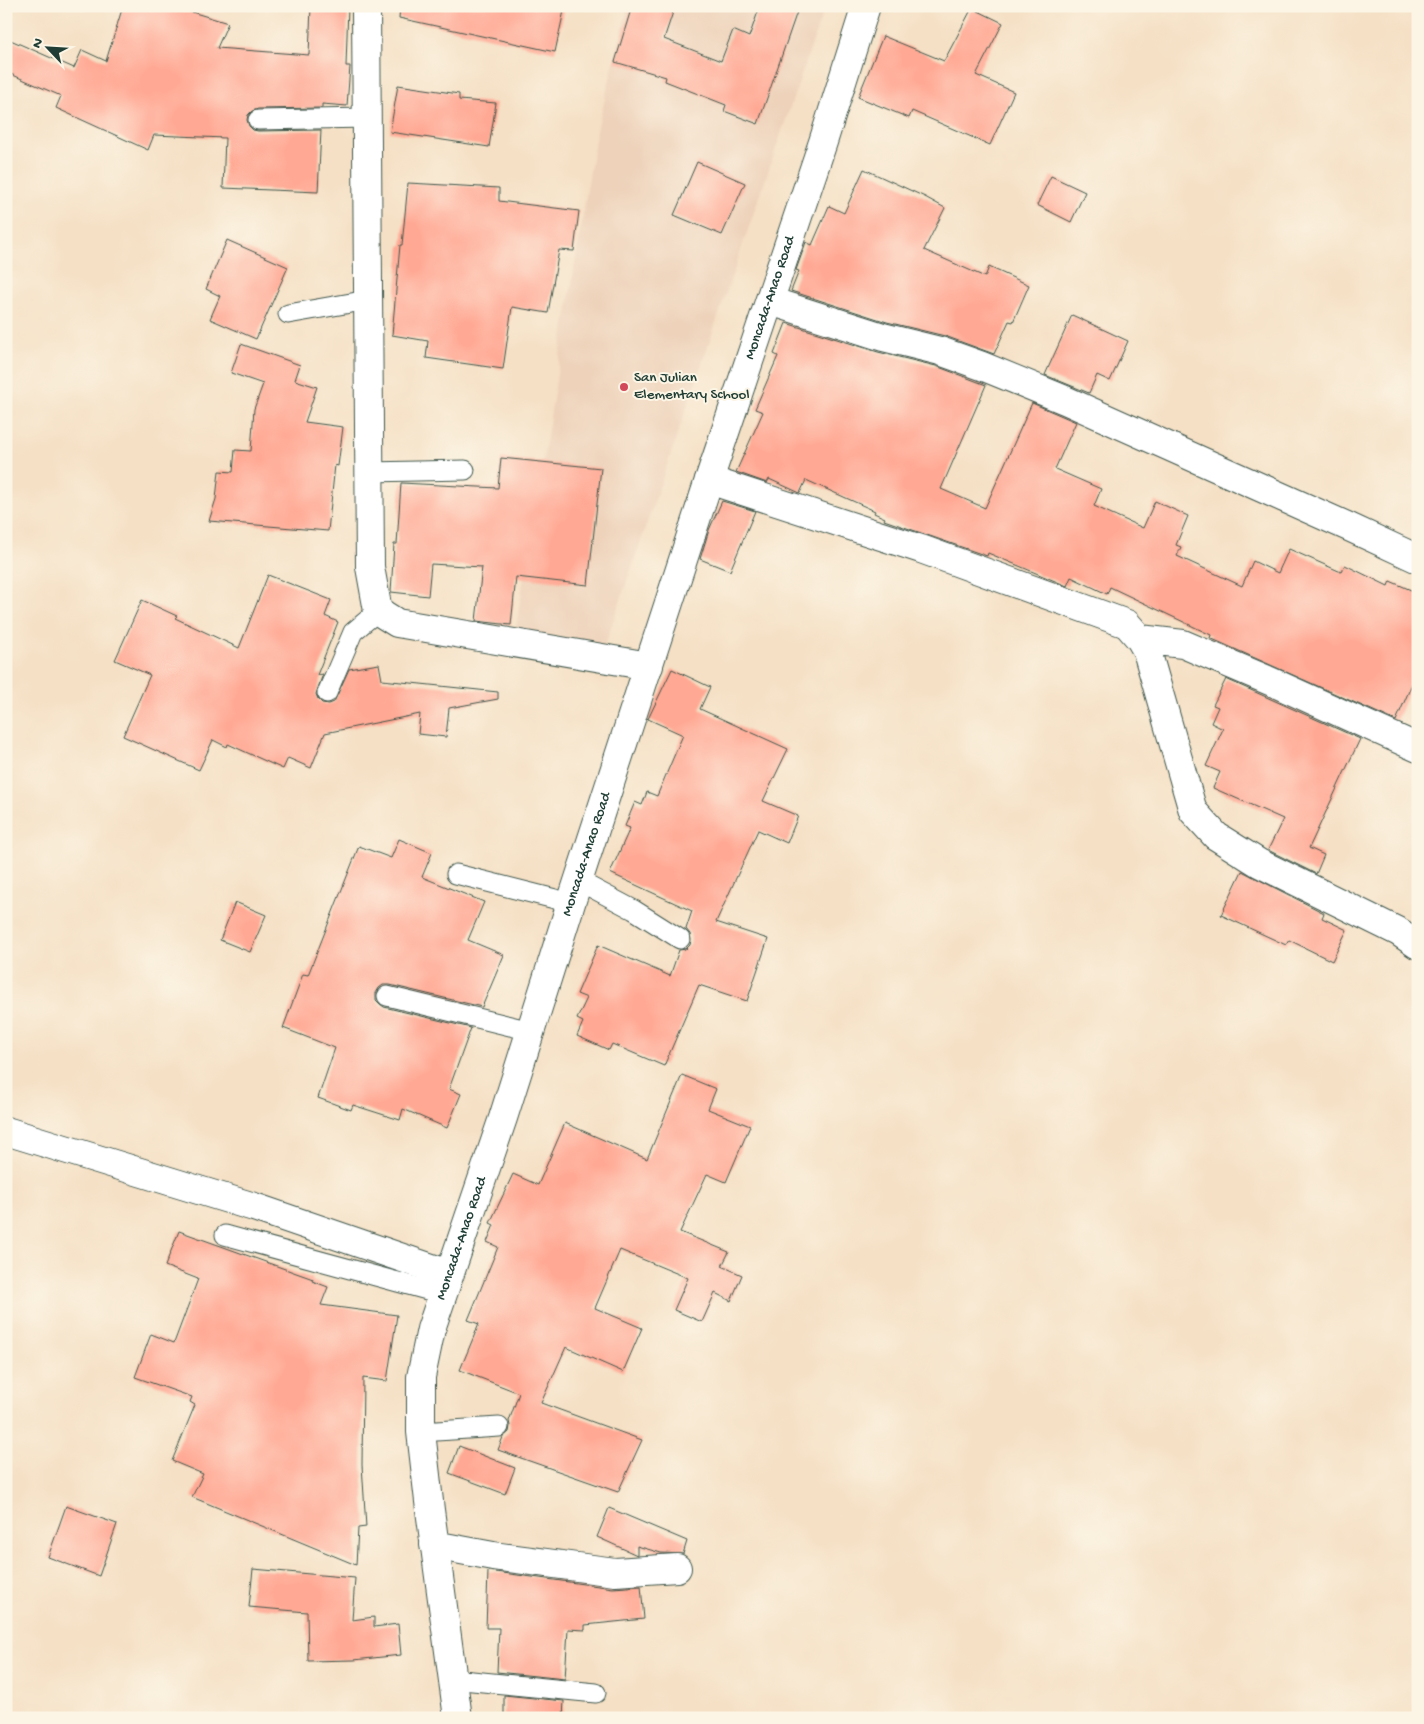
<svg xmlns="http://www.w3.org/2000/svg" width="1424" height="1724" font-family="'Gochi Hand',sans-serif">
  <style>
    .built { fill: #eed2ba }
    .building { fill: #ffa994 }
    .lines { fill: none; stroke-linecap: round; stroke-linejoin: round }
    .service-casing { stroke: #3f554a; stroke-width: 21 }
    .minor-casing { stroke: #3f554a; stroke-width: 30 }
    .secondary-casing { stroke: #3f554a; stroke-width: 30 }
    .service { stroke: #fff; stroke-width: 19 }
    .minor { stroke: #fff; stroke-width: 28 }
    .secondary { stroke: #fff; stroke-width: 28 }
    .poi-dot { fill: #d1495b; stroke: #fcf5e5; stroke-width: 2 }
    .labels { text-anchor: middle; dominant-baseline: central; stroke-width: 4; stroke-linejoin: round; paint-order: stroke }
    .street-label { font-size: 15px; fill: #1f3d34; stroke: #fcf5e5 }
    .poi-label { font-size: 15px; fill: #1f3d34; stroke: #fcf5e5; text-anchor: start }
  </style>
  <rect width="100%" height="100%" fill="#fcf5e5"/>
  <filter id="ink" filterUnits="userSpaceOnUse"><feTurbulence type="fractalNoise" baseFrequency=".02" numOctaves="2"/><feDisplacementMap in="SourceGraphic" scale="10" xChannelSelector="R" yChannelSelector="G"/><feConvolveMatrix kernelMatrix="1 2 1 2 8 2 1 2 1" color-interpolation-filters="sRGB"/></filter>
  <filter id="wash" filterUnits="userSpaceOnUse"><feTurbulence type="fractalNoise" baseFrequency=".0096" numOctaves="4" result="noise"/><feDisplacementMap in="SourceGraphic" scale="20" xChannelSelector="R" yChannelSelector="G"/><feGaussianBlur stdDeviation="1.12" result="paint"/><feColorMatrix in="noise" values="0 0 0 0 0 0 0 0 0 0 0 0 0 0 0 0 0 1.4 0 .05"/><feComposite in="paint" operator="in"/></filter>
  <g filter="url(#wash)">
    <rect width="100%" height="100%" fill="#f5e0c5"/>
    <!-- built -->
    <path class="built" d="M628 6H825L604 648 514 639 596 134Z"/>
    <g id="blocks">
      <!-- building -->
      <path class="building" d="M123 6H172L228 23 217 48 309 55 311 6H348L346 66H350L347 106 322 104V108L258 109 252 111 248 115 247 120 249 126 253 130 258 131 321 130 318 192 223 188 225 138 154 135 148 150 56 108 61 96 6 72V38L74 68 82 50 106 61Z
        M400 6H565L555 52 399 18Z
        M632 6H675L664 39 721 61 733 30 749 37 760 6H799L758 124 724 111 726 105 665 81 666 77 615 62Z
        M972 8 1003 23 976 75 1014 92 990 145 912 111 909 118 858 97 883 36 944 61Z
        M398 85 459 94V100L496 103 489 147 390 132Z
        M697 162 745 183 722 235 674 215Z
        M864 169 925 197 945 208 924 250 985 277 989 267 1029 285 1013 322 1009 321 994 354 945 336 887 322 791 291 799 271 796 270 806 242 812 245 829 206 844 213Z
        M1051 176 1085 192 1071 222 1037 205Z
        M408 183 499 188V201L579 211 574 251 559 250 548 313 512 307 503 369 426 358 428 341 392 335 400 245H402Z
        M227 240 288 267 256 339 210 319 220 296 206 289Z
        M1072 315 1128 341 1110 381 1097 375 1089 393 1045 375Z
        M786 323 878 352 936 366 986 385 941 489 985 508 1032 403 1076 422 1055 469 1101 489 1094 506 1143 528 1155 501 1188 516 1176 545 1181 547 1177 556 1242 586 1253 561 1278 573 1289 549 1341 572 1345 565 1388 586 1390 581 1418 593V670L1396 721 1210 638 1211 635 1110 587 1107 594 1071 577 1067 586 988 553 987 556 884 520 885 518 874 513 875 511 806 480 800 493 769 479 767 483 736 472 763 412 755 409 778 356 774 354Z
        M241 344 300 365 295 380 317 387 305 422 343 427 338 466 335 465 328 531 209 521 216 499 219 471 233 472 235 450 251 451 254 409 263 384 231 373Z
        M501 458 601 468 588 585 516 577 511 625 476 621 482 567 431 564 428 596 391 592 394 544H397L401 483 498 488Z
        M722 501 755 511 730 571 700 559 709 530Z
        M268 575 331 600 325 616 338 622 317 675 323 674 316 694 318 699 322 703 329 704 334 702 349 669 379 664 382 680 498 692V699L449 708 446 737 418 734 420 714 325 733 311 768 288 758 283 769 228 744 227 747 213 740 199 770 123 736 150 675 115 660 142 600 177 616 175 618 239 648Z
        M672 669 710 687 700 709 788 749 763 801 798 816 787 843 758 830 716 922 768 939 747 1001 699 985 664 1066 612 1044 609 1050 577 1036 583 1022 577 1019 587 998 577 994 598 945 670 976 679 950 686 949 690 945 691 940 690 934 686 929 692 911 610 873 630 828 625 826 635 802 642 805 647 792 657 796 683 735 648 719Z
        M1226 679 1360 739 1309 848 1324 855 1316 874 1268 850 1283 819 1213 788 1220 772 1206 766 1223 729 1211 723 1218 707 1213 705Z
        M399 839 432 853 422 877 484 902 468 940 504 955 482 1007 390 985H383L379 988 376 993V1000L380 1004 384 1007 471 1028 449 1089 461 1094 447 1128 403 1109 400 1120 353 1105 351 1110 318 1098 335 1048 283 1028 303 974 308 975 359 846 391 858Z
        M1242 871 1324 913 1322 918 1347 930 1332 961 1289 940 1286 945 1221 915Z
        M235 902 266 915 250 952 220 940Z
        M682 1075 716 1089 708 1109 750 1126 726 1182 707 1174 680 1232 729 1252 722 1266 742 1275 731 1301 715 1293 702 1322 674 1310 688 1278 620 1250 595 1308 642 1328 623 1372 566 1347 541 1403 642 1440 618 1492 498 1450 503 1437 509 1432 510 1426 509 1421 519 1393 460 1370 479 1324 468 1320 498 1247 487 1242 494 1225 490 1223 513 1174 538 1185 565 1123 647 1159Z
        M179 1231 313 1279 312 1281 328 1287 321 1305 397 1315 387 1381 363 1378 362 1465 366 1527 358 1528 356 1565 192 1497 203 1474 172 1461 195 1405 190 1402 192 1397 135 1377 151 1334 174 1343 198 1279 165 1266Z
        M459 1446 515 1468 505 1494 449 1473Z
        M66 1506 117 1524 99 1576 48 1557Z
        M609 1508 687 1541 683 1554 661 1553 637 1546V1555L597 1537Z
        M253 1569 355 1578 352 1620 374 1617V1627L398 1624 401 1655 354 1660 308 1661 307 1612 249 1607Z
        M488 1571 613 1588 641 1586 644 1619 585 1625V1630L568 1629 565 1679 497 1672 499 1628H486Z
        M504 1695 564 1701 563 1718H504Z"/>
    </g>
  </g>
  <g filter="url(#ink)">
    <use href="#blocks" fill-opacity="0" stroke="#3f554a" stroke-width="1"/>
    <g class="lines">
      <defs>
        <path id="service" d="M258 120 368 118
          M288 314 368 300
          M369 472 465 470
          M327 693 353 632 378 611
          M456 874 571 903
          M579 881 634 910 680 939
          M387 996 531 1031
          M225 1235 442 1294
          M421 1432 499 1427
          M452 1679 596 1693"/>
        <path id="minor" d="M366 6 370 567 378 611 397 623 649 666
          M770 301 883 337 940 351 982 366 1065 400 1349 527 1418 559
          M709 480 921 549 1127 624 1140 639 1147 651 1193 811 1216 836 1259 863 1399 932 1418 945
          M1140 639 1183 644 1279 685 1418 748
          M6 1131 254 1207 449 1274
          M434 1545 493 1556 615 1572 677 1568"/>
        <g id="secondary">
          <path id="s1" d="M458 1718 430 1510 421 1432V1377L431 1329 503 1118 571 903 709 480 823 142 866 6"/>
        </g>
      </defs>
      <!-- service casing -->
      <use href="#service" class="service-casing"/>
      <!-- minor casing -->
      <use href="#minor" class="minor-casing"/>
      <!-- secondary casing -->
      <use href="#secondary" class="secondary-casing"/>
      <!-- service -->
      <use href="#service" class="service"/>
      <!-- minor -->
      <use href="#minor" class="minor"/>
      <!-- secondary -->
      <use href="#secondary" class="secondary"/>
    </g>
  </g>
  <!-- markers -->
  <circle class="poi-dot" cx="624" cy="387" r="5"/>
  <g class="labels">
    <!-- street labels -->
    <g class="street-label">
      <text stroke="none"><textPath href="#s1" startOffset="1478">Moncada-Anao Road</textPath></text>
      <text stroke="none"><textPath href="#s1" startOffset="892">Moncada-Anao Road</textPath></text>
      <text stroke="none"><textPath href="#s1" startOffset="488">Moncada-Anao Road</textPath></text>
    </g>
    <!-- poi labels -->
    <g class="poi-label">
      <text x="634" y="378">San Julian<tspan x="634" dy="17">Elementary School</tspan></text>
    </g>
  </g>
  <!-- margin -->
  <rect width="1424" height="1724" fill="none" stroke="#fcf5e5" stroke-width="25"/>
  <!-- north arrow -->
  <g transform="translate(48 48) rotate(295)" stroke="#fcf5e5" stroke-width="4" paint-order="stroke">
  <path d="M0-4L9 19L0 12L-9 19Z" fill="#1f3d34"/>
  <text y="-8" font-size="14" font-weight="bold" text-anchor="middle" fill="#1f3d34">N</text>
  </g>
</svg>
